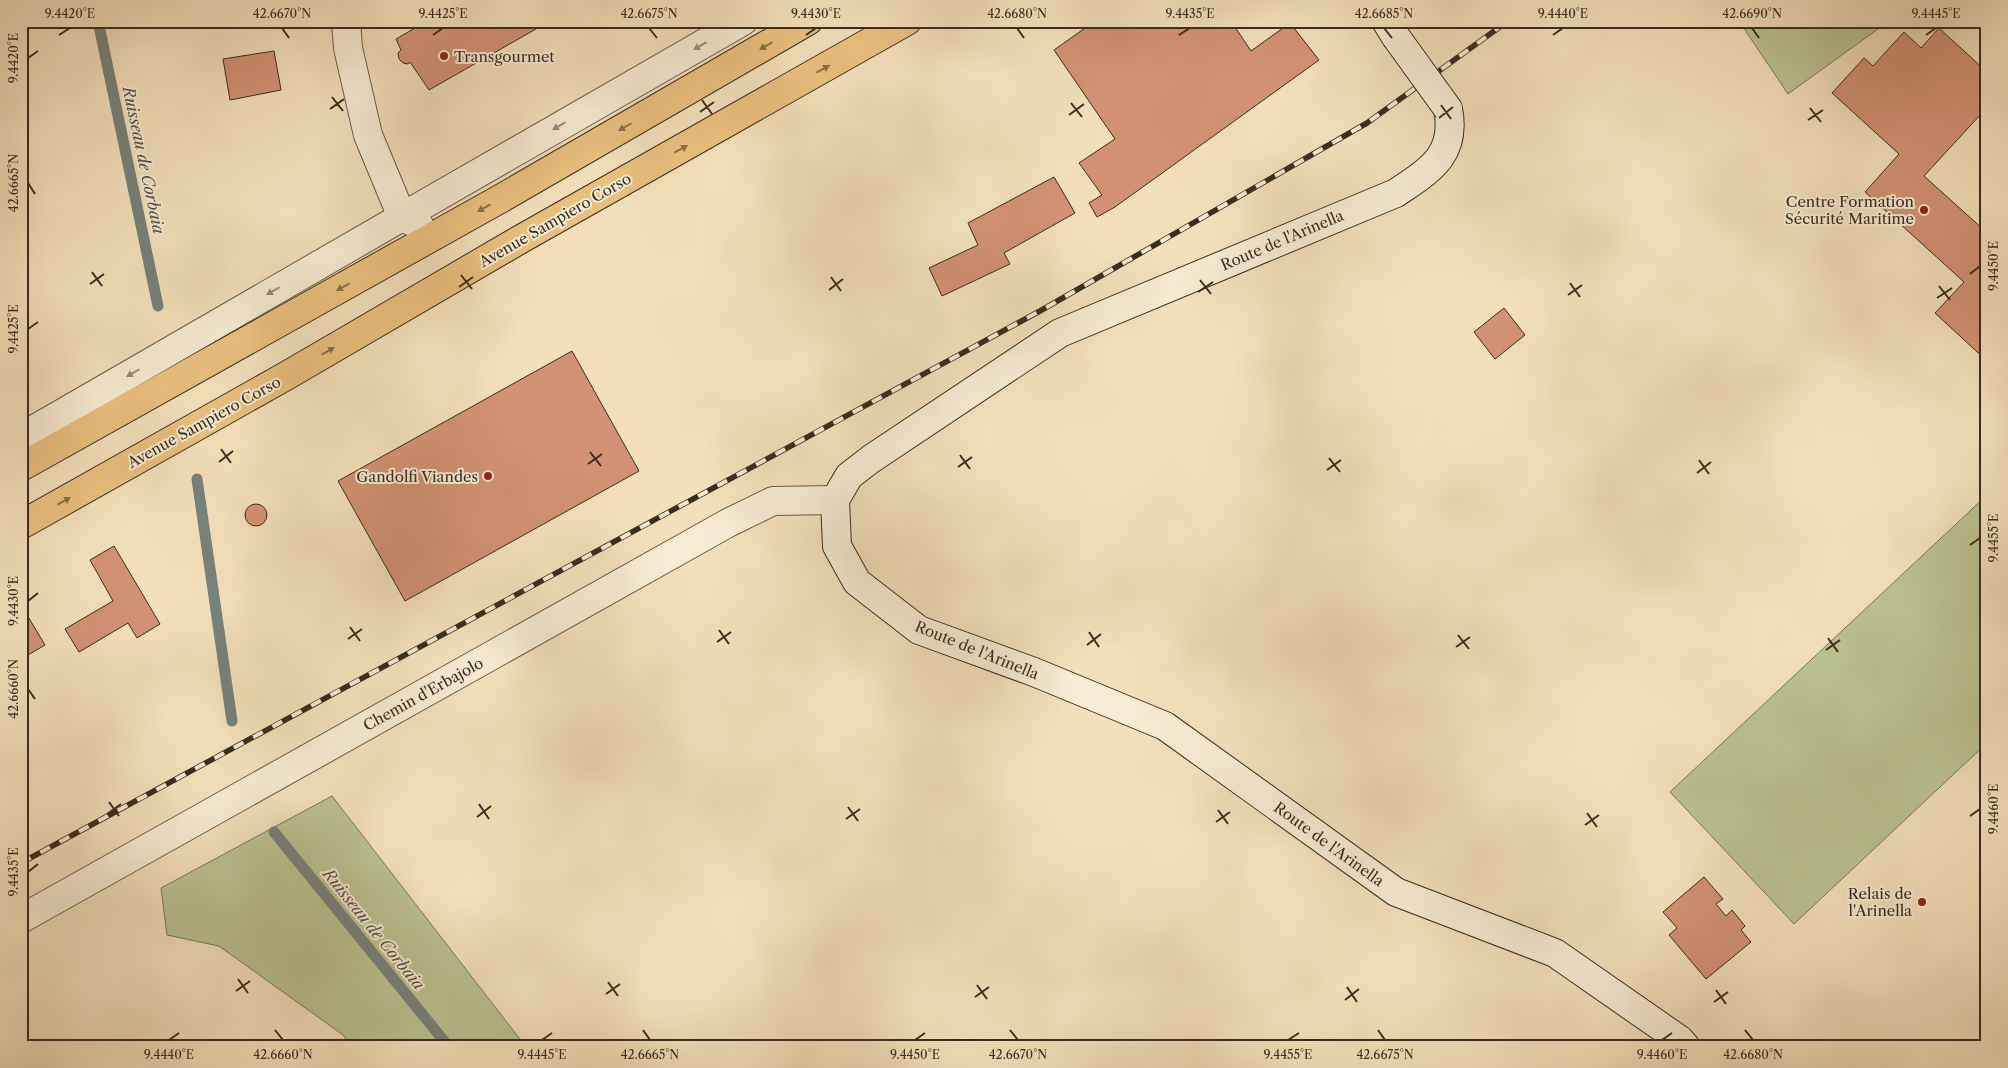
<svg xmlns="http://www.w3.org/2000/svg" width="2008" height="1068" font-family="'Libre Caslon Text',serif">
  <style>
    .green { fill: #bbc290; stroke: #7a7856 }
    .lines { fill: none; stroke-linecap: round; stroke-linejoin: round }
    .stream { stroke: #77827c; stroke-width: 11 }
    .building { fill: #d29273; stroke: #392d1d }
    .street-casing { stroke: #685a44; stroke-width: 30 }
    .secondary-casing { stroke: #392d1d; stroke-width: 30 }
    .primary-casing { stroke: #392d1d; stroke-width: 30 }
    .street { stroke: #f7ebd3; stroke-width: 28 }
    .secondary { stroke: #f7ebd3; stroke-width: 28 }
    .primary { stroke: #eac07e; stroke-width: 28 }
    .rail-casing { stroke: #392d1d; stroke-width: 5.5 }
    .rail { stroke: #f7ebd3; stroke-width: 4; stroke-dasharray: 11; stroke-linecap: butt }
    .secondary-bridge-casing { stroke: #392d1d; stroke-width: 30; stroke-linecap: butt }
    .secondary-bridge { stroke: #f7ebd3; stroke-width: 28 }
    .oneway { fill: #988c78 }
    .oneway2 { fill: #896f49 }
    .ticks { fill: none; stroke: #392d1d; stroke-width: 2 }
    .poi-dot { fill: #8f2418; stroke: #f7ebd3; stroke-width: 2 }
    .labels { text-anchor: middle; dominant-baseline: central; stroke-width: 4; stroke-linejoin: round; paint-order: stroke }
    .poi-label { font-size: 15px; fill: #392d1d; stroke: #f7ebd3; text-anchor: end }
    .street-label { font-size: 15px; fill: #392d1d; stroke: #f7ebd3 }
    .water-label { font-size: 16px; font-style: italic; fill: #535045; stroke: #f7ebd3 }
    .neatline { fill: none; stroke: #392d1d; stroke-width: 2 }
    .ticks-label { font-size: 12px; text-anchor: middle; fill: #392d1d }
  </style>
  <rect width="100%" height="100%" fill="#f3e0bb"/>
  <filter id="stains"><feTurbulence type="fractalNoise" baseFrequency=".004" numOctaves="4"/><feColorMatrix values="0 0 0 0 .2 0 0 0 0 .09 0 0 0 0 .02 0 0 0 .5 -.17"/></filter>
  <radialGradient id="worn" r=".72"><stop offset=".6" stop-color="#630" stop-opacity="0"/><stop offset="1" stop-color="#630" stop-opacity=".3"/></radialGradient>
  <!-- green -->
  <path class="green" d="M1739 21H1889L1788 94Z
    M1987 495V743L1794 924 1670 792Z
    M332 796 526 1047H352L343 1035 219 946 167 935 161 888Z"/>
  <g class="lines">
    <!-- stream -->
    <path class="stream" d="M98 21 158 306
      M197 479 232 721
      M274 832 449 1047"/>
  </g>
  <!-- building -->
  <path class="building" d="M427 21H550L429 90 410 62 408 64 403 63 399 59 398 53 401 50 396 39Z
    M1095 21H1231L1251 51 1290 23 1319 60 1115 207 1097 217 1089 203 1102 195 1079 163 1115 139 1054 50Z
    M1939 28 1987 72V118L1982 113 1924 176 1985 231 1987 229V361L1935 313 1964 282 1865 192 1899 154 1832 93 1864 58 1873 66 1904 32 1921 48Z
    M274 51 281 90 230 100 223 59Z
    M1054 177 1075 213 1004 253 1010 264 942 296 929 268 978 245 968 223Z
    M1504 308 1525 335 1495 359 1474 332Z
    M572 351 639 471 405 601 338 481Z
    M245 515a11 11 0 1 1 22 0a11 11 0 1 1-22 0Z
    M114 546 160 624 137 638 128 623 79 652 65 629 113 601 90 560Z
    M21 605 45 645 21 659Z
    M1704 877 1723 899 1716 904 1726 916 1732 910 1745 926 1741 930 1751 942 1706 979 1669 935 1677 928 1663 912Z"/>
  <g class="lines">
    <defs>
      <path id="street" d="M346 21 348 48 368 135 402 217 743 21
        M21 437 402 217 419 225
        M21 919 728 523 773 501 835 500"/>
      <path id="secondary" d="M1386 21 1396 37
        M1448 109C1457 155 1430 170 1396 193L1060 333 871 459 849 476 835 500 837 546 857 582 919 630 1034 672 1165 726 1396 892 1555 953 1680 1040 1686 1047"/>
      <path id="primary" d="M21 467 500 199 808 21
        M21 525 286 376 521 239 907 21"/>
    </defs>
    <!-- street casing -->
    <use href="#street" class="street-casing"/>
    <!-- secondary casing -->
    <use href="#secondary" class="secondary-casing"/>
    <!-- primary casing -->
    <use href="#primary" class="primary-casing"/>
    <!-- street -->
    <use href="#street" class="street"/>
    <!-- secondary -->
    <use href="#secondary" class="secondary"/>
    <!-- primary -->
    <use href="#primary" class="primary"/>
    <defs>
      <path id="rail" d="M21 863 1040 311 1367 123 1508 21"/>
    </defs>
    <!-- rail casing -->
    <use href="#rail" class="rail-casing"/>
    <!-- rail -->
    <use href="#rail" class="rail"/>
    <defs>
      <path id="secondary-bridge" d="M1396 37 1448 109"/>
    </defs>
    <!-- secondary-bridge casing -->
    <use href="#secondary-bridge" class="secondary-bridge-casing"/>
    <!-- secondary-bridge -->
    <use href="#secondary-bridge" class="secondary-bridge"/>
  </g>
  <!-- one-way arrows -->
  <defs><path id="oneway-solid" d="M-6-.8H1V-3.2L6.5 0L1 3.2V.8H-6Z" transform="scale(1.25)"/></defs>
  <g class="oneway">
    <use href="#oneway-solid" transform="translate(700 46) rotate(150)"/>
    <use href="#oneway-solid" transform="translate(559 126) rotate(150)"/>
    <use href="#oneway-solid" transform="translate(273 291) rotate(150)"/>
    <use href="#oneway-solid" transform="translate(133 373) rotate(150)"/>
  </g>
  <g class="oneway2">
    <use href="#oneway-solid" transform="translate(766 46) rotate(150)"/>
    <use href="#oneway-solid" transform="translate(823 69) rotate(-29)"/>
    <use href="#oneway-solid" transform="translate(625 127) rotate(150)"/>
    <use href="#oneway-solid" transform="translate(681 149) rotate(-29)"/>
    <use href="#oneway-solid" transform="translate(484 208) rotate(151)"/>
    <use href="#oneway-solid" transform="translate(343 287) rotate(151)"/>
    <use href="#oneway-solid" transform="translate(328 351) rotate(-30)"/>
    <use href="#oneway-solid" transform="translate(64 501) rotate(-29)"/>
  </g>
  <!-- ticks -->
  <path class="ticks" d="M282 28 289 38M649 28 657 38M1017 28 1024 38M1384 28 1392 38M1752 28 1759 38M59 35 70 28M433 35 443 28M806 35 816 28M1179 35 1190 28M1553 35 1563 28M1926 35 1936 28M28 58 38 51M332 97 343 111M702 100 712 114M1071 103 1082 117M1441 105 1451 119M1810 108 1821 122M330 109 344 99M700 112 714 102M1069 115 1084 104M1439 118 1453 107M1808 120 1823 110M28 183 35 194M92 272 102 286M1970 274 1980 266M461 275 472 289M831 277 841 291M1200 280 1211 294M1570 283 1580 297M90 284 104 274M1939 286 1950 300M459 287 473 277M829 290 843 279M1198 292 1213 282M1568 295 1582 285M1937 298 1952 288M28 329 38 322M221 449 231 463M590 452 601 466M960 455 970 469M1329 458 1340 472M1699 460 1709 474M219 462 233 451M588 464 602 454M958 467 972 457M1327 470 1341 460M1697 473 1711 462M1970 545 1980 538M28 601 38 593M350 627 360 641M719 630 729 644M1089 632 1099 647M1458 635 1469 649M1828 638 1838 652M348 639 362 629M717 642 731 632M1087 645 1101 634M1456 647 1470 637M1826 650 1840 640M28 689 35 699M109 802 119 816M479 804 489 819M848 807 858 821M1218 810 1228 824M1587 813 1597 827M107 814 121 804M1970 816 1980 809M477 817 491 806M846 819 860 809M1216 822 1230 812M1585 825 1599 815M28 872 38 864M238 979 248 993M608 982 618 996M977 985 987 999M1347 987 1357 1002M1716 990 1726 1004M236 991 250 981M606 994 620 984M975 997 989 987M1345 1000 1359 989M1714 1002 1728 992M275 1030 283 1040M643 1030 650 1040M1010 1030 1018 1040M1378 1030 1385 1040M1745 1030 1753 1040M169 1040 179 1033M542 1040 552 1033M915 1040 925 1033M1288 1040 1299 1033M1662 1040 1672 1033"/>
  <!-- markers -->
  <g class="poi-dot">
    <circle cx="444" cy="56" r="5"/>
    <circle cx="1924" cy="210" r="5"/>
    <circle cx="488" cy="476" r="5"/>
    <circle cx="1922" cy="902" r="5"/>
  </g>
  <g class="labels">
    <!-- poi labels -->
    <g class="poi-label">
      <text x="454" y="56" text-anchor="start">Transgourmet</text>
      <text x="1914" y="201">Centre Formation<tspan x="1914" dy="17">Sécurité Maritime</tspan></text>
      <text x="478" y="476">Gandolfi Viandes</text>
      <text x="1912" y="893">Relais de<tspan x="1912" dy="17">l'Arinella</tspan></text>
    </g>
    <!-- street labels -->
    <g class="street-label">
      <text transform="translate(555 220) rotate(-30)">Avenue Sampiero Corso</text>
      <text transform="translate(1282 240) rotate(-23)">Route de l'Arinella</text>
      <text transform="translate(204 422) rotate(-29)">Avenue Sampiero Corso</text>
      <text transform="translate(977 650) rotate(22)">Route de l'Arinella</text>
      <text transform="translate(423 694) rotate(-29)">Chemin d'Erbajolo</text>
      <text transform="translate(1329 844) rotate(36)">Route de l'Arinella</text>
    </g>
    <!-- water labels -->
    <g class="water-label">
      <text transform="translate(144 160) rotate(78)">Ruisseau de Corbaia</text>
      <text transform="translate(374 929) rotate(51)">Ruisseau de Corbaia</text>
    </g>
  </g>
  <!-- margin -->
  <rect width="2008" height="1068" fill="none" stroke="#f3e0bb" stroke-width="55"/>
  <rect x="28" y="28" width="1952" height="1012" class="neatline"/>
  <g class="ticks-label">
    <text x="70" y="18">9.4420°E</text>
    <text x="282" y="18">42.6670°N</text>
    <text x="443" y="18">9.4425°E</text>
    <text x="649" y="18">42.6675°N</text>
    <text x="816" y="18">9.4430°E</text>
    <text x="1017" y="18">42.6680°N</text>
    <text x="1190" y="18">9.4435°E</text>
    <text x="1384" y="18">42.6685°N</text>
    <text x="1563" y="18">9.4440°E</text>
    <text x="1752" y="18">42.6690°N</text>
    <text x="1936" y="18">9.4445°E</text>
    <text transform="translate(14 58) rotate(-90)" y="4">9.4420°E</text>
    <text transform="translate(14 183) rotate(-90)" y="4">42.6665°N</text>
    <text transform="translate(1994 266) rotate(-90)" y="4">9.4450°E</text>
    <text transform="translate(14 329) rotate(-90)" y="4">9.4425°E</text>
    <text transform="translate(1994 538) rotate(-90)" y="4">9.4455°E</text>
    <text transform="translate(14 601) rotate(-90)" y="4">9.4430°E</text>
    <text transform="translate(14 689) rotate(-90)" y="4">42.6660°N</text>
    <text transform="translate(1994 809) rotate(-90)" y="4">9.4460°E</text>
    <text transform="translate(14 872) rotate(-90)" y="4">9.4435°E</text>
    <text x="169" y="1059">9.4440°E</text>
    <text x="283" y="1059">42.6660°N</text>
    <text x="542" y="1059">9.4445°E</text>
    <text x="650" y="1059">42.6665°N</text>
    <text x="915" y="1059">9.4450°E</text>
    <text x="1018" y="1059">42.6670°N</text>
    <text x="1288" y="1059">9.4455°E</text>
    <text x="1385" y="1059">42.6675°N</text>
    <text x="1662" y="1059">9.4460°E</text>
    <text x="1753" y="1059">42.6680°N</text>
  </g>
  <rect width="100%" height="100%" filter="url(#stains)"/>
  <rect width="100%" height="100%" fill="url(#worn)"/>
</svg>
